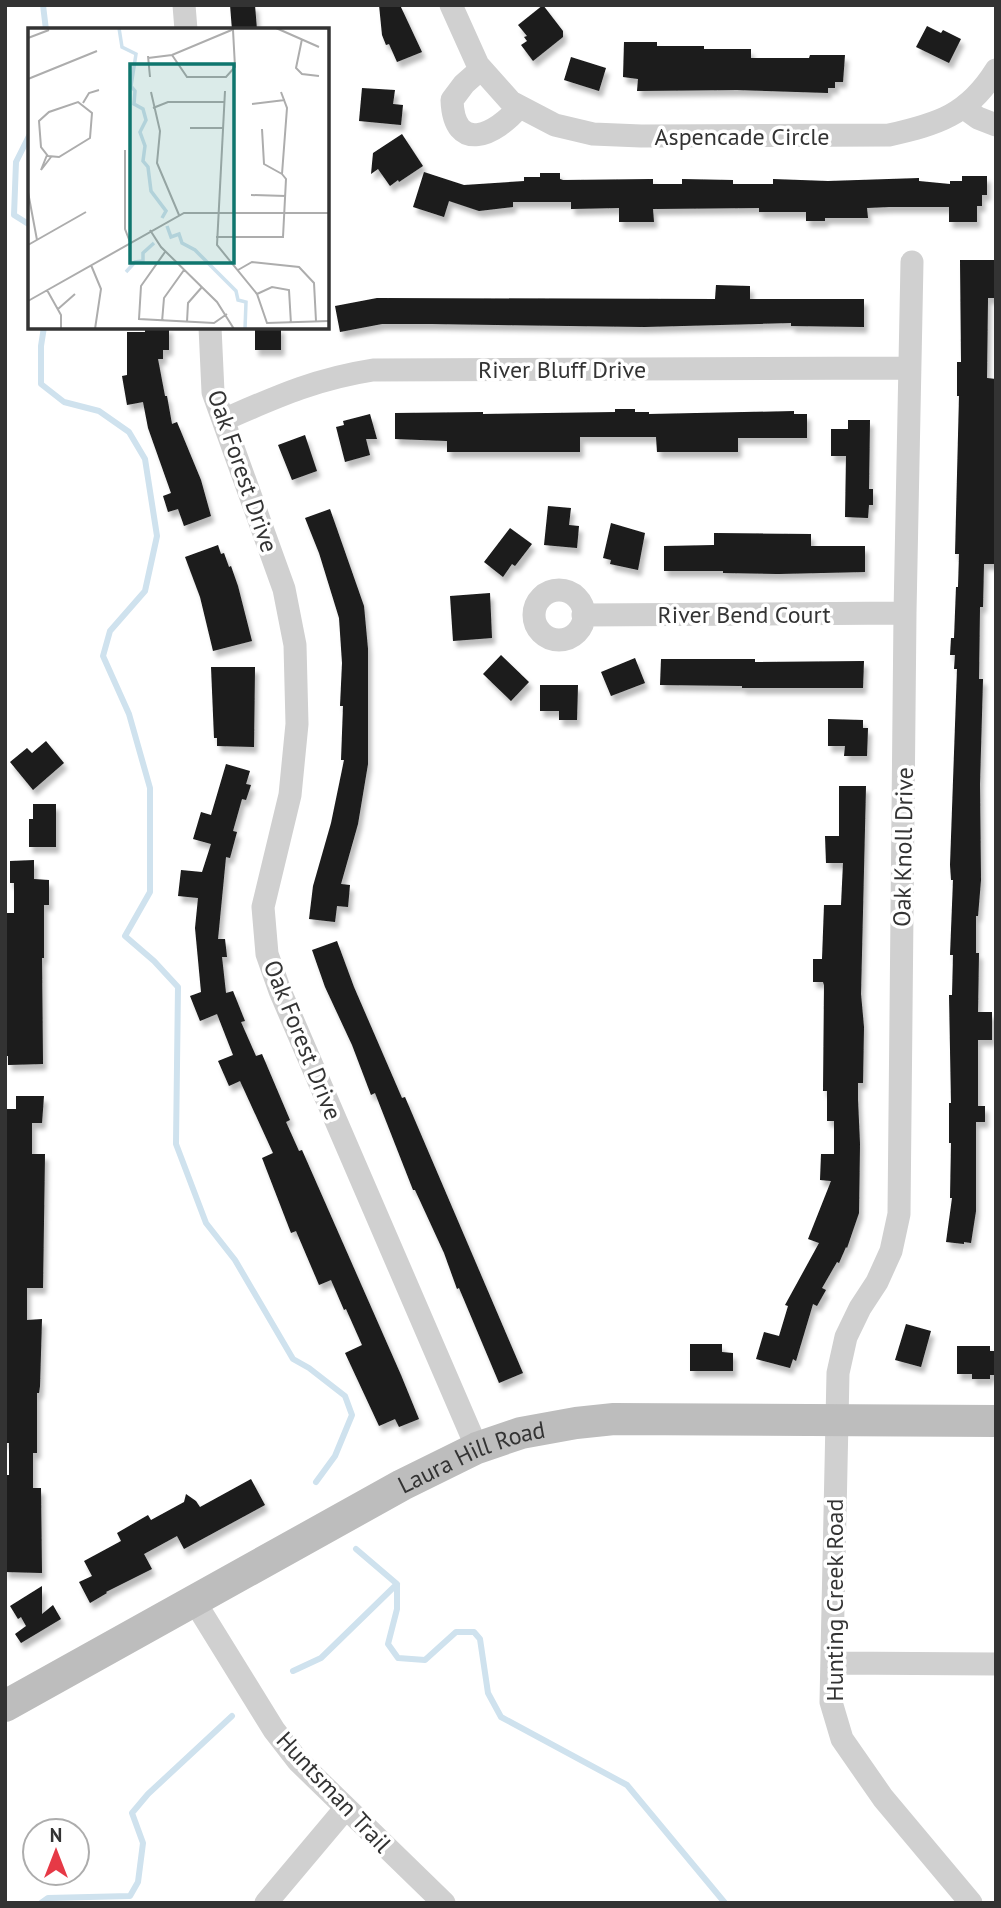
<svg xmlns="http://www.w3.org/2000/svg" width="1001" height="1908" font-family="'PT Sans',sans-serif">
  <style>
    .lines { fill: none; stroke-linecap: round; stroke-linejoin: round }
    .stream { stroke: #cfe2ee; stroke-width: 6 }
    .building { fill: #1a1a1a; filter: url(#shadow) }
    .minor { stroke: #d0d0d0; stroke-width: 23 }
    .secondary { stroke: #bdbdbd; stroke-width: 32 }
    .labels { text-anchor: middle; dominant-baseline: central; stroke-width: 7; stroke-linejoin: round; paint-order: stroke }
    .street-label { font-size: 24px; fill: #333; stroke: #fff }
    .inset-river { fill: none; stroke: #cfe2ee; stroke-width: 3.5 }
    .inset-road { fill: none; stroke: #adadad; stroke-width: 2 }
    .view { fill: #0f766e; fill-opacity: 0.15; stroke: #0f766e; stroke-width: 3.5 }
    .inset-edge { fill: none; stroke: #333; stroke-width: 3.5 }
  </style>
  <defs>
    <filter id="shadow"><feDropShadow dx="3.5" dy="6" stdDeviation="2" flood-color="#0004"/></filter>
  </defs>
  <rect width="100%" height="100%" fill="#fff"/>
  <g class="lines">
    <!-- stream -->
    <path class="stream" d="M43 5 46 30
      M30 134 16 162 14 215 30 225
      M44 327 41 346V384L64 402 99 411 129 432 145 459 157 536 145 591 110 631 103 656 129 714 150 788V892L125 936 154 961 178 987 176 1144 206 1223 235 1260 293 1359 309 1368 345 1396 352 1415 335 1456 316 1482
      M356 1549 397 1584V1609L388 1644 398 1658 425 1660 456 1632H474L480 1639 488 1693 501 1717 627 1785 725 1903
      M293 1671 321 1658 397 1584
      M41 1903 48 1898 130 1896 138 1882 143 1843 132 1813 148 1794 232 1716"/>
  </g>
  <!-- building -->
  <path class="building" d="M230 5H255L257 30H232Z
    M379 5H400L422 52 397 62 389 44 386 45 382 35Z
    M543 5 563 31V37L533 61 521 45 527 41 524 37 527 36 518 25Z
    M927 26 941 33 943 30 961 39 949 63 916 47Z
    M624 42H657V46H704V49H751V58H809L810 55H845L843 82H835V88H828V93L737 90 637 91 638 79 623 77Z
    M571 57 606 68 599 91 564 80Z
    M362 88 395 90 393 104 403 105 401 125 359 121Z
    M402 134 423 166 399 182 398 180 390 186 378 169 371 174 373 153Z
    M424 172 464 185 524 181V177H540V173H560V179L563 180 653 179V184H682V179L733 180V184H773V179L828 181 919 178V181L950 184V181H962V176H987V195H982V206H977V222H949V207H889L867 208 868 218H825V221H806V212H759V208L653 209 654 222H619V208L571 209V202H513V207L479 211 449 201 444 217 413 207Z
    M960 260H996V298H988L987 378 996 379V564H984L983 607H980L979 679H983L980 784 981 880 978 916H976V953H979L978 1012H992V1040H978V1106H985V1122H976V1211L971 1243 964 1242V1244L946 1242 952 1198H950L951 1143H949V1103H951L949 995H952L953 955H950L953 880H951L950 865 957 669H954L955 655H950L951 638H954L956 587H958L959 554H955L959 396H957V362H961Z
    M716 285 750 286V299H864V327L791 326V323L644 327 432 324H382L340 332 335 306 377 298 715 299Z
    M145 327H169V350H163V359H158L165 396H167L172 424 177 422 201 480 211 516 184 526 178 509 168 512 163 496 171 493 148 428 143 402 127 405 122 376 127 375V332H145Z
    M255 327H281V350H255Z
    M615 409H635V412H649V414L794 411V414H807V438H738V452H657L656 437H580V452H447V441L395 439V413L483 412V414L615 412Z
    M370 414 377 439H366L370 455 345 462 336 427 344 425 343 421Z
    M848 420H870L869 489H873V505H869L868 518 845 517 846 456H831V429H848Z
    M305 435 317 471 292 480 278 445Z
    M548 506 571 508 569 525 579 526 577 548 544 545Z
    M330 509 364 606 368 649V764L358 824 341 884 350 885 348 907 337 906 335 922 309 919 313 886 331 823 344 760H341L343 706H340L342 663 339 618 319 553 305 518Z
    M611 523 645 533 638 570 610 564 611 560 603 558Z
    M510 528 532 544 515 566 512 564 503 577 484 562Z
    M714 533 811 534V546H865V572L778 574 723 573V571H664V546L714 545Z
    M218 545 221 554 224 553 229 567 231 566 238 586 252 641 213 651 200 597 185 557Z
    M490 593 492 638 453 641 450 596Z
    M501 655 529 682 511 701 483 674Z
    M635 658 645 683 611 696 601 672Z
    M661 659H755V662L864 661 863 688H742V686L660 685Z
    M211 667H255L254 747 217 746V738H214Z
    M540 685H578L577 720H559V711H540Z
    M828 719 863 720V728H868L867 756H844L845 746H828Z
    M46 741 64 763 33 790 10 762 27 748 32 753Z
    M226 764 250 771 246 784 251 785 246 800 242 799 233 831 237 832 230 858 226 857 218 939H225L227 957H222L226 993 233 991 245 1021 241 1022 256 1056 262 1054 290 1120 286 1122 299 1151 302 1150 401 1375 419 1419 399 1427 395 1419 379 1426 345 1353 362 1345 346 1309 344 1310 331 1280 319 1285 296 1231 291 1233 262 1158 273 1153 240 1081 229 1086 218 1061 233 1055 217 1014 200 1021 190 996 201 992 195 928 198 898 178 896 181 870 202 872 211 844 193 839 201 812 211 815Z
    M839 786H866L861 994 864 1027 863 1083H858V1100L860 1144 859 1213 847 1248 846 1247 839 1263 837 1262 822 1288 826 1290 817 1306 813 1304 796 1361 793 1359 790 1368 756 1359 764 1332 779 1336 788 1306 785 1305 819 1243 808 1239 831 1181 820 1180 821 1154H834V1121H827V1091H823L824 985 823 982H813V959H822L824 905H841L843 863H826L825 836H839Z
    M33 804H56V847H29V819H33Z
    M34 860V879L49 880V905H44V958H42L43 1064 8 1065V1056H5V913H14V883H10V861Z
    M337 941 354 987 402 1098 405 1097 523 1373 499 1383 459 1288 457 1289 444 1253 415 1190H413L375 1093 371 1095 352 1045 325 987 312 950Z
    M16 1096H44L42 1123H32V1154H45L43 1288H27V1320L42 1319 40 1386 39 1393H37V1453H33V1488H41L42 1573 5 1572V1475H9V1443H5V1285H7L5 1120 6 1109H16Z
    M906 1324 931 1331 921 1367 895 1360Z
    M690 1344H722V1352L733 1353V1371H690Z
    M957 1346H990V1351H996V1375H990V1379H972V1374H957Z
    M251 1479 265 1505 184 1549 177 1536 144 1554 152 1569 106 1592 107 1593 90 1603 79 1582 92 1576 84 1561 121 1541 117 1533 148 1515 151 1520 184 1502 186 1494 196 1501 200 1507Z
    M42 1586V1614L53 1605 61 1619 21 1643 15 1634 26 1626 21 1617 18 1619 10 1606Z"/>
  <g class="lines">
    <!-- minor -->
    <path class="minor" d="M184 5 186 30
      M451 5 478 65 511 102 555 125 593 134 641 136 889 135C938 124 968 115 996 70
      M481 69 464 84 452 100C454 155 496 135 519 107
      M964 108 978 118 996 125
      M912 262 905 613 899 1214 891 1251 877 1282 860 1308 846 1337 838 1373 831 1702 842 1739 883 1798 971 1903
      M210 327 213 392 284 589 295 645 297 724 290 795 263 907 267 954 280 991 477 1448
      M223 420C276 397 315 379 373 370L909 368
      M534 615a25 25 0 1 1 50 0a25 25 0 1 1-50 0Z
      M583 615 905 613
      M193 1599 274 1730 298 1761 444 1903
      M833 1663 996 1664
      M266 1903 345 1809"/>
    <!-- secondary -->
    <path class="secondary" id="s1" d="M5 1706 402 1485 477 1448 521 1433 576 1423 614 1419 996 1421"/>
  </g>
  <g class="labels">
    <!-- street labels -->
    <g class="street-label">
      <text x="742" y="136">Aspencade Circle</text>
      <text x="562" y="369">River Bluff Drive</text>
      <text transform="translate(243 471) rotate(71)">Oak Forest Drive</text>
      <text x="744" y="614">River Bend Court</text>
      <text transform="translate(903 847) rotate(-89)">Oak Knoll Drive</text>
      <text transform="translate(303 1040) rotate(68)">Oak Forest Drive</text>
      <text stroke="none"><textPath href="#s1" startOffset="530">Laura Hill Road</textPath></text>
      <text transform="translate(834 1600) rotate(-90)">Hunting Creek Road</text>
      <text transform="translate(334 1792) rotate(47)">Huntsman Trail</text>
    </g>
  </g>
  <!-- overview -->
  <g transform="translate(28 28)">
    <rect width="301" height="301" fill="#fff"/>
    <path class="inset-river" d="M91 0 94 19 108 26 103 58 107 63 106 76 115 81 118 92 112 104 117 118 115 133 120 139 123 163 138 183 134 190M139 198 143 209 151 206 154 215 167 222 208 263 210 272 218 274 217 301M98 244 107 234 115 233V225L126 215"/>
    <path class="inset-road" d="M248 0 291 19M0 10 21 2M274 11 268 40 274 46 291 48M144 27 159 49H198L207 39 205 2M120 28 122 49M120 30 144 27 206 1M0 51 69 23M197 63 189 217 229 266 239 295 301 293M123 64 132 103 129 135 151 187M253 64 259 80 254 146M50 74 64 85 62 110 31 129 20 128 13 119 11 93 21 84ZM55 75 61 65 71 62M224 76 257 72M125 80 140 74H196M162 100H196M234 101 236 136 254 146M97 122V201L102 214M19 127 13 142 23 129M0 164 9 212M223 167 258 168M122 202 133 219 189 274 206 301M188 209H255L258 151 254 146M0 217 58 184M137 224 113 258 111 291 186 295 199 286M63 237 73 261 67 301M210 242 224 234 271 239 286 255 288 293M19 262 33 287V301M229 266 244 259 261 262 263 296M0 273 156 185H301M30 281 47 266M134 294 136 270 156 242M159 294 160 275 174 259"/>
    <path class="view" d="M102 36H206V235H102Z"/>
    <rect width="301" height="301" class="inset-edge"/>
  </g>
  <!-- border -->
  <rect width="1001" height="1908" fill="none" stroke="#333333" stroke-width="14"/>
  <!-- north arrow -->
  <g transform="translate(56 1852)"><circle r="33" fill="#ffffff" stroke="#adadad" stroke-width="2"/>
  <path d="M0-5L12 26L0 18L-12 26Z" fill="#e63946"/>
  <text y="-10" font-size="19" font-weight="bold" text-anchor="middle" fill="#333333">N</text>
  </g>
</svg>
